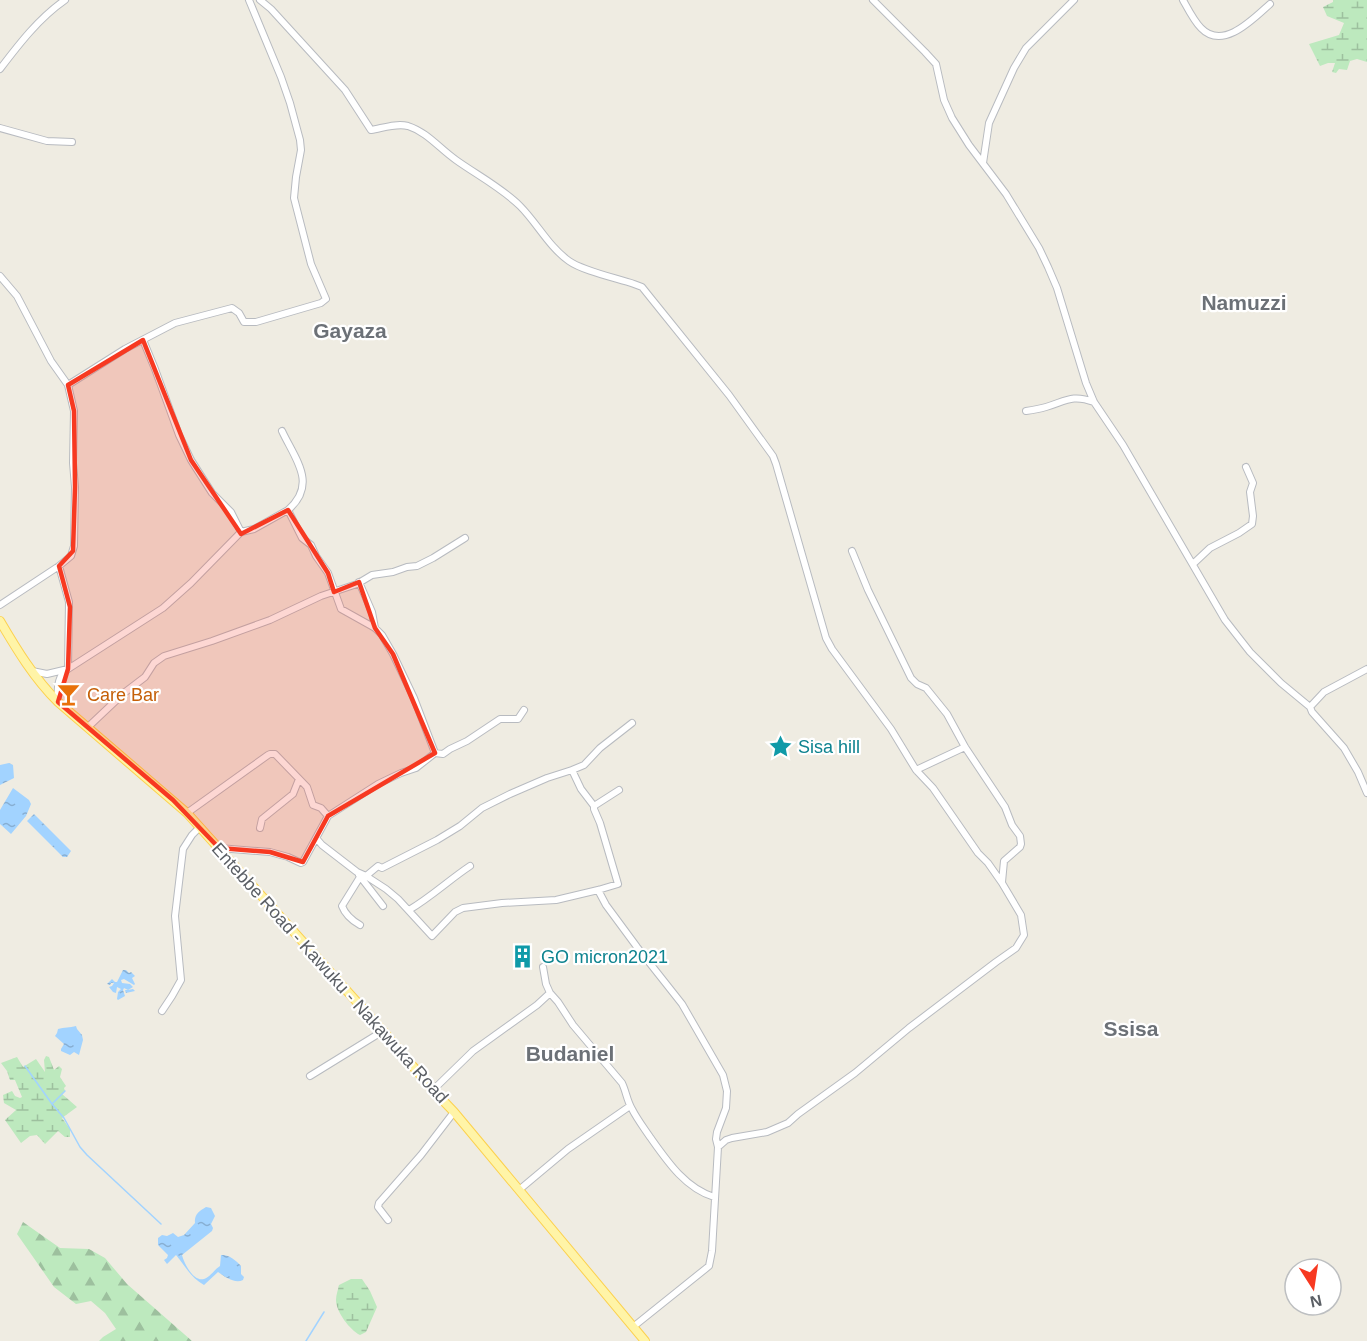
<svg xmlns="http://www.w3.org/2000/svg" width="1367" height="1341" font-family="Helvetica,sans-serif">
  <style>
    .forest { fill: url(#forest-firs) }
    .wetland { fill: url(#wetland-marsh) }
    .water { fill: url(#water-ripples) }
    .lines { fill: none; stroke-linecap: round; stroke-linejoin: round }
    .stream { stroke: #a2d3ff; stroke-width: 1.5 }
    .minor-casing { stroke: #b8bbc0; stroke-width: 8 }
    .major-casing { stroke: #fcd14e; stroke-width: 10 }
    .minor { stroke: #fff; stroke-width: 6 }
    .major { stroke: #fff4a7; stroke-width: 8 }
    .marked { fill: #f73921; fill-opacity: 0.2; stroke: #f73921; stroke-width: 4.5; stroke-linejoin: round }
    .labels { text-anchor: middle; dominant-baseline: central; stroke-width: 4.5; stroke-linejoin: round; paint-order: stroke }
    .food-label { font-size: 18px; fill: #c56008; stroke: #fff; text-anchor: start }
    .culture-label { font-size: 18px; fill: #0d838f; stroke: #fff; text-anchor: start }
    .street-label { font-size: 18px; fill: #5b5f65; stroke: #fff }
    .quarter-label { font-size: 21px; font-weight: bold; fill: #6c7177; stroke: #fff }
  </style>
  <defs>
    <pattern id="forest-firs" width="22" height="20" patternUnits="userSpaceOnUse" patternTransform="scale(1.5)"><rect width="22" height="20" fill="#bde9be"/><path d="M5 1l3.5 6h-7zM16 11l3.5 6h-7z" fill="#9dc09e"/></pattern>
    <pattern id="wetland-marsh" width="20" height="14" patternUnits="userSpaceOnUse" patternTransform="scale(1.5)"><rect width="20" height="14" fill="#bde9be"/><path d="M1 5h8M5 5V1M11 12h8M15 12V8" fill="none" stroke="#9dc09e"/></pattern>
    <pattern id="water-ripples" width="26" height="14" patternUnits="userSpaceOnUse" patternTransform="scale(1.5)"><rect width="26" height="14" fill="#a2d3ff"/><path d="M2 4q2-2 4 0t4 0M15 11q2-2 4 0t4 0" fill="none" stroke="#87aed2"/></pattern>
  </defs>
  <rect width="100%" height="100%" fill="#efece2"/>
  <!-- forest -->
  <path class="forest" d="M23 1222 60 1248 89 1249 105 1258 127 1284 192 1341H99L103 1337 116 1329 105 1313 91 1301 76 1304 54 1287 17 1234Z"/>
  <!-- wetland -->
  <path class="wetland" d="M1333 0H1367V62L1357 59 1350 61 1347 70 1339 69 1336 73 1332 72 1335 63H1328L1320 66 1309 44 1339 35 1344 23 1327 16 1323 7 1333 2Z
    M46 1056 49 1057 54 1070 59 1066 62 1069 60 1077 66 1086 64 1088 65 1091 62 1094 77 1107 62 1118 70 1129V1137H65L58 1131 45 1144 37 1135 30 1136 21 1143 5 1120 16 1110 4 1103 3 1095 12 1091 15 1096 20 1098 22 1097 15 1080H10L7 1071 1 1063 17 1057 23 1067 36 1059 45 1072 44 1060Z
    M351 1279H362L370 1291 377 1307 366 1332 360 1335C350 1330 336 1312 336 1300 336 1295 338 1290 339 1285Z"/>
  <!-- water -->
  <path class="water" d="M9 763 13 765 14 778 0 785V765Z
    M13 788 29 800 31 804 26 816 11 834 0 824V810Z
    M34 814 71 851 67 857H63L27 821Z
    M123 970H126L129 973 131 972 135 976 132 978 135 984 134 985 124 979 121 980 122 983 130 984 133 987 128 990 133 989 135 991 126 993 125 990H128L124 988 123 990 125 996 118 1000 117 999 118 992 121 989 117 987 116 993 113 992 109 987 112 986 114 983H111L110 985 107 984 112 979 115 982H117Z
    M76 1026 77 1029 82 1035 83 1040 79 1055 74 1052 70 1055 61 1051V1049L64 1044 55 1036 57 1033 58 1029C64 1027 70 1028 76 1026Z
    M206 1207 211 1208 215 1216 211 1224 213 1228 212 1231 182 1255C184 1263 193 1282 204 1279 209 1278 215 1269 220 1266L221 1255C228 1254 236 1260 241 1266V1274L244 1277 243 1280C235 1284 225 1277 218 1272L204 1285C191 1278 185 1266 176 1255L167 1264 164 1260 167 1258 168 1255 158 1245V1238L162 1235 167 1236 173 1233 178 1237 184 1235 195 1223C194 1215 199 1211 206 1207Z"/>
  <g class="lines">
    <!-- stream -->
    <path class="stream" d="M25 1066 52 1104 64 1118 80 1147 87 1155 161 1224
      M53 1103 65 1091
      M306 1341 324 1312"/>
    <defs>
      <path id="minor" d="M260 0 271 9 345 90 371 130C383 128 396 123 408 126 427 132 440 149 456 160 477 175 502 188 520 206 537 223 549 247 569 261 583 271 616 278 634 284L642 287 650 297 729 395 773 456 776 464 826 638 832 649 891 729 916 770 933 788 978 853 988 863 1002 883 1021 915 1024 935 1016 948 996 962 909 1028 855 1073 798 1114 788 1123 767 1132 732 1138 726 1140 718 1147 712 1251 709 1266 633 1327
        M873 0 925 52 936 64 944 100 952 118 969 145 1006 194 1039 248 1048 267 1057 288 1086 383 1094 402 1123 445 1225 620 1250 652 1281 683 1310 707 1312 712 1344 748 1358 772 1367 793
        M1183 0C1188 9 1194 21 1201 28 1223 51 1253 19 1270 4
        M0 69C19 44 39 18 65 0
        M0 128 47 141 72 142
        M983 163 989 123 1014 68 1026 48 1074 0
        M0 276 17 296 51 361 68 385 74 411 73 463 75 487 74 546 71 556 59 566 0 605
        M143 340 155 369 179 435 191 460 212 493 231 512 241 532
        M68 385 125 349 175 323 232 308 239 313 244 322H256L321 303 326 299 311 264 294 198 296 177 301 150 300 140 290 103 281 77 249 0
        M1026 411C1033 410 1039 409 1046 407 1066 401 1072 394 1094 402
        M288 510 302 538 311 545 316 556 328 573 341 609 375 628 382 635 393 654 414 698 435 753
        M852 551 868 590 911 678 917 684 926 688 947 714 965 747 1005 807 1012 825 1020 836 1021 844 1020 847 1004 861 1002 882
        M1193 564 1210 548 1239 533 1252 524 1253 516 1250 492 1253 483 1246 467
        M359 582 372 612 375 628
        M32 671 47 674 68 669 163 608 191 583 241 532 254 529 288 510C318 484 295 459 282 431
        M58 701C57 690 57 675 68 669L69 602 59 566
        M1310 707 1324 692 1367 669
        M88 727 124 693 145 677 154 663 164 656 212 641 270 620 321 596 357 584 372 575 393 572 407 567 417 566 433 558 465 538
        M916 770 965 747
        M594 806 619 790
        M187 813 268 755 270 754H275L307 787 313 805 321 808 328 816
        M260 828 262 819 293 794 299 779
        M316 838 322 845 357 872 366 876 386 889 398 899 432 936 455 912 463 908 502 903 556 900 598 890 618 884 600 823 594 809V806L581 789 572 770 584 765 600 748 632 723
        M219 848 270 852 288 857 301 863 303 862 328 816 378 784 401 773 416 768 435 753 443 754 450 749 467 741 500 719H518L524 710
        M359 875 383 906
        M366 876 378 866 382 868 437 840 460 826 482 808 510 794 547 778 572 770
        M598 890 606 905 637 947 682 1004 723 1075 727 1091 726 1108 717 1132 716 1139 718 1147
        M409 910C431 897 449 880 470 866
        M360 925C353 921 345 914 342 906L360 877
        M550 993 558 1002 573 1025 622 1083C626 1091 627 1101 632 1109 637 1119 644 1128 650 1137 667 1161 685 1188 714 1197
        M162 1011 172 996 181 980 175 916 183 849 192 835 200 827
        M310 1076 383 1031
        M433 1090 473 1051 537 1005 550 993 546 984 543 967
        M519 1190 568 1149 630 1106
        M388 1220 378 1207 379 1203 421 1155 454 1112"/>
      <path id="major" d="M0 621C17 650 34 678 58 702L187 813 383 1031 433 1090 454 1112 645 1341"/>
    </defs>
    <!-- minor casing -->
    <use href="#minor" class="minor-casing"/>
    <!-- major casing -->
    <use href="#major" class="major-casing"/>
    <!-- minor -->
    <use href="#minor" class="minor"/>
    <!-- major -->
    <use href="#major" class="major"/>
  </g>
  <!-- marked area -->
  <path class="marked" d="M143 340 191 460 241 534 288 510 328 573 334 592 359 582 375 628 393 654 435 753 328 816 303 862 270 852 219 848 173 800 58 702 68 669 70 607 59 566 73 551 75 487 74 411 68 385Z"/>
  <!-- icons -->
  <defs>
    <symbol id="bar-bare" viewBox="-9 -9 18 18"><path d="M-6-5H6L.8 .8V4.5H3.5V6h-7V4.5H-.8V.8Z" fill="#e8710a" stroke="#fff" stroke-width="2.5" paint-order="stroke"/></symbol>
    <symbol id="sight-bare" viewBox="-9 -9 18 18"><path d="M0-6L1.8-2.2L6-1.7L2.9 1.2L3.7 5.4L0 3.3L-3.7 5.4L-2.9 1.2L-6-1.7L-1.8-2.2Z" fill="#0f9aa8" stroke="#fff" stroke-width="2.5" paint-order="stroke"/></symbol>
    <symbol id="building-bare" viewBox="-9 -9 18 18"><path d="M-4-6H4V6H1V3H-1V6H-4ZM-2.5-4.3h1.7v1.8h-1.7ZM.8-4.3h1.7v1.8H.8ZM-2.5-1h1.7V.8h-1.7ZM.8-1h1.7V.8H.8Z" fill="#0f9aa8" stroke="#fff" stroke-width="2.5" paint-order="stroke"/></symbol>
  </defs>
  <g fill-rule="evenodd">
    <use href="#bar-bare" x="52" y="678" width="33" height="33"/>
    <use href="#sight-bare" x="764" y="730" width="33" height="33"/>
    <use href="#building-bare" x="506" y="940" width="33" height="33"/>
  </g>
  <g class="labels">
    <!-- food labels -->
    <g class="food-label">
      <text x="87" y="695">Care Bar</text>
    </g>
    <!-- culture labels -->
    <g class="culture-label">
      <text x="798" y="747">Sisa hill</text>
      <text x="541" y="957">GO micron2021</text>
    </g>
    <!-- street labels -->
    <g class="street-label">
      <text transform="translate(330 973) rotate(48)">Entebbe Road - Kawuku - Nakawuka Road</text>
    </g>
    <!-- quarter labels -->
    <g class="quarter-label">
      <text x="1244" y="302">Namuzzi</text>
      <text x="350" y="330">Gayaza</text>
      <text x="1131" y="1028">Ssisa</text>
      <text x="570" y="1053">Budaniel</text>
    </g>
  </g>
  <!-- north arrow -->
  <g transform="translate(1313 1287) rotate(168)"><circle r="28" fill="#ffffff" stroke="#bdbfc1" stroke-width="1.5"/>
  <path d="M0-4.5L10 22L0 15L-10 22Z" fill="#f73921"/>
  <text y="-9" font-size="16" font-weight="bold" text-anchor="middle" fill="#5b5f65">N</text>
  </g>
</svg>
